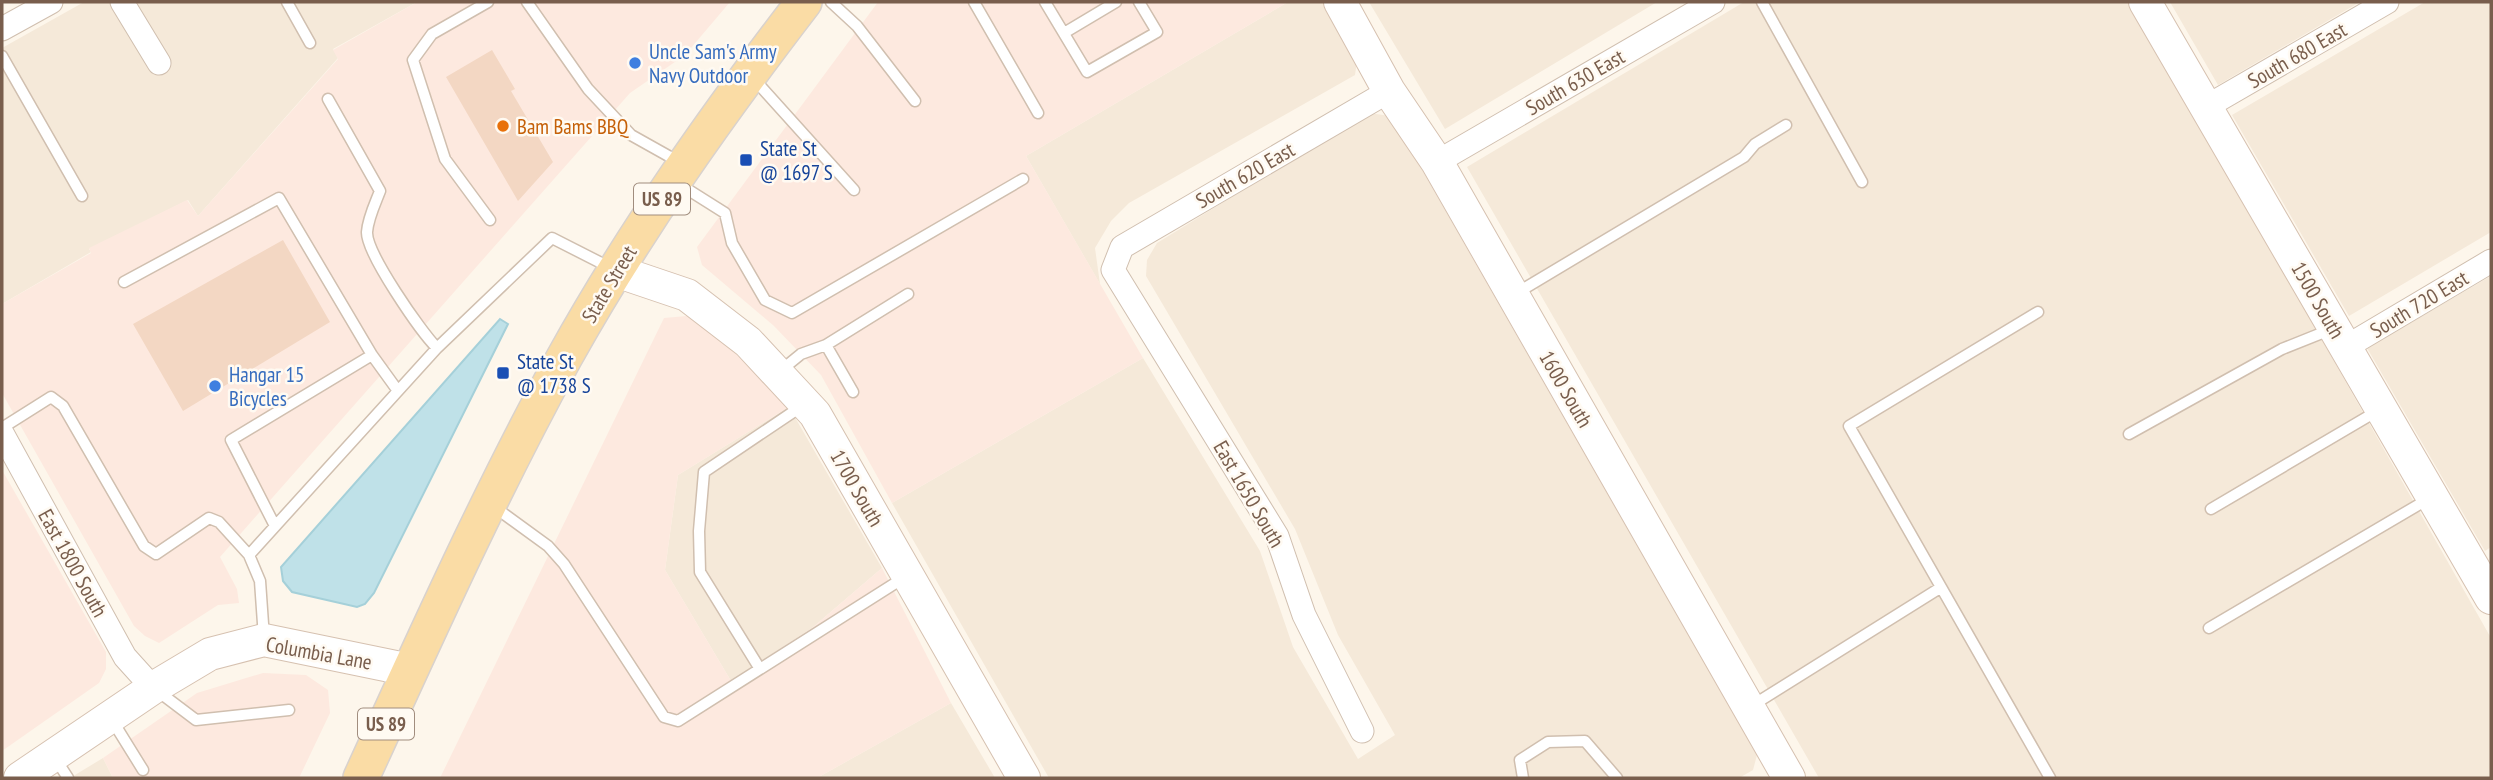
<svg xmlns="http://www.w3.org/2000/svg" width="2493" height="780" font-family="'PT Sans Narrow',sans-serif">
  <style>
    .residential { fill: #f5e9d9 }
    .commercial { fill: #fde9df }
    .water { fill: #bfe1e8; stroke: #a5d0d9; stroke-width: 2 }
    .building { fill: #f3d7c3 }
    .lines { fill: none; stroke-linecap: round; stroke-linejoin: round }
    .lane-casing { stroke: #d0bfaf; stroke-width: 13 }
    .street-casing { stroke: #d0bfaf; stroke-width: 25 }
    .secondary-casing { stroke: #d6c1b0; stroke-width: 34 }
    .primary-casing { stroke: #d9d2cd; stroke-width: 38 }
    .lane { stroke: #fff; stroke-width: 10 }
    .street { stroke: #fff; stroke-width: 23 }
    .secondary { stroke: #fff; stroke-width: 32 }
    .primary { stroke: #fadca5; stroke-width: 35 }
    .shop-dot { fill: #3f7fe0; stroke: #fffaf2; stroke-width: 2.5 }
    .food-dot { fill: #e8710a; stroke: #fffaf2; stroke-width: 2.5 }
    .transit-dot { fill: #1a4fb4; stroke: #fffaf2; stroke-width: 2.5 }
    .labels { text-anchor: middle; dominant-baseline: central; stroke-width: 5; stroke-linejoin: round; paint-order: stroke }
    .shield { fill: #fffaf2; stroke: #a18d7e; stroke-width: 2 }
    .shield-label { font-size: 19px; font-weight: bold; fill: #795e4d }
    .shop-label { font-size: 21px; fill: #366cbe; stroke: #fffaf2; text-anchor: start }
    .street-label { font-size: 21px; fill: #795e4d; stroke: #fffaf2 }
    .food-label { font-size: 21px; fill: #c56008; stroke: #fffaf2; text-anchor: start }
    .transit-label { font-size: 21px; fill: #164399; stroke: #fffaf2; text-anchor: start }
  </style>
  <rect width="100%" height="100%" fill="#fdf6eb"/>
  <!-- residential -->
  <path class="residential" d="M84 2H417L333 49 338 58 198 216 188 200 89 249 91 252 2 304V48Z
    M1288 2H1323L1357 61 1355 75 1129 203 1111 221 1095 248 1100 284 1026 156Z
    M1369 2H1657L1445 129Z
    M1744 2H2130L2491 638V778H1819L1467 167Z
    M2170 2H2360L2218 85Z
    M2425 2H2491V232L2349 316 2232 115Z
    M1368 113 1391 116 1757 755 1753 770 1739 778H1049L892 503 1143 358 1260 551 1293 647 1358 759 1395 735 1338 635 1295 529 1146 276 1147 260 1157 243Z
    M2491 276V547L2485 551 2367 348Z
    M789 407 882 568 812 628 731 681 665 570 678 475Z
    M951 703 995 778H817Z
    M103 758 113 778H70Z"/>
  <!-- commercial -->
  <path class="commercial" d="M417 2H730L685 55 630 93 220 557 237 589 239 603 218 605 159 643 145 636 134 626 2 393V304L91 253 89 248 187 200 198 216 338 59 333 50Z
    M878 2H1288L1026 156 1143 358 892 503 821 375 774 326 702 265 697 247Z
    M687 316 725 343 789 407 678 475 665 570 731 681 812 628 882 568 951 703 817 778H440L664 318Z
    M2 470 106 652V669L99 683 2 751Z
    M263 673 306 675 328 690 330 713 299 778H113L103 758 197 693Z"/>
  <!-- water -->
  <path class="water" d="M500 319 508 324 374 593 365 604 357 607 292 592 283 581 281 567Z"/>
  <!-- building -->
  <path class="building" d="M492 50 515 89 511 91 553 162 518 201 446 77Z
    M283 240 330 322 183 411 133 324Z"/>
  <g class="lines">
    <defs>
      <path id="lane" d="M287 2 310 43
        M488 2 432 34 413 60 445 159 490 220
        M527 2 588 89 631 135 681 163
        M831 2 857 26 915 101
        M974 2 1038 113
        M1045 2 1087 72 1157 32 1139 2
        M1762 2 1862 182
        M1064 33 1116 2
        M2 56 82 196
        M753 78 854 190
        M328 99 380 191C375 204 368 218 367 232 366 253 421 332 437 348
        M679 184 725 213 732 243 765 300 792 313 1023 179
        M124 282 279 198 372 355 398 391
        M1515 294 1744 157 1755 144 1786 125
        M2038 312 1849 426 2050 778
        M826 345 853 392
        M779 372 801 354 826 345 908 294
        M2 428 51 397 63 406 144 546 156 554 209 518 219 522 249 555
        M2129 434 2282 349 2332 329
        M493 506 548 546 564 564 664 717 678 721 905 577
        M2211 509 2379 410
        M275 526 231 440 372 355
        M2209 628 2430 498
        M264 638 260 581 249 555 437 348 552 238 613 269
        M760 669 700 572 699 531 704 472 802 406
        M155 689 196 720 289 710
        M1753 705 1940 588
        M112 720 143 770
        M55 758 68 778
        M1523 778 1520 760 1548 742 1585 741 1617 778"/>
      <path id="street" d="M122 2 159 63
        M2 29 51 2
        M2206 107 2387 2
        M1437 162 1713 2
        M2346 347 2491 261
        M2 433 125 657 153 688
        M1362 731 1304 615 1277 536 1113 270 1122 247 1389 91"/>
      <path id="secondary" d="M1340 2 1389 91 1437 162 1789 778
        M2145 2 2491 598
        M616 271 687 295 748 342 815 414 1024 778
        M20 778 153 688 210 654 264 640 410 670"/>
      <path id="primary" d="M361 778C426 636 489 495 564 358 634 232 717 115 804 2"/>
    </defs>
    <!-- lane casing -->
    <use href="#lane" class="lane-casing"/>
    <!-- street casing -->
    <use href="#street" class="street-casing"/>
    <!-- secondary casing -->
    <use href="#secondary" class="secondary-casing"/>
    <!-- primary casing -->
    <use href="#primary" class="primary-casing"/>
    <!-- lane -->
    <use href="#lane" class="lane"/>
    <!-- street -->
    <use href="#street" class="street"/>
    <!-- secondary -->
    <use href="#secondary" class="secondary"/>
    <!-- primary -->
    <use href="#primary" class="primary"/>
  </g>
  <!-- markers -->
  <g class="shop-dot">
    <circle cx="635" cy="63" r="7"/>
    <circle cx="215" cy="386" r="7"/>
  </g>
  <circle class="food-dot" cx="503" cy="126" r="7"/>
  <g class="transit-dot">
    <rect x="739" y="153" width="14" height="14" rx="3.5"/>
    <rect x="496" y="366" width="14" height="14" rx="3.5"/>
  </g>
  <g class="labels">
    <!-- shield labels -->
    <g class="shield">
      <rect x="634" y="183.5" width="56" height="31" rx="5"/>
      <rect x="358" y="708.5" width="56" height="31" rx="5"/>
    </g>
    <g class="shield-label">
      <text x="662" y="199">US 89</text>
      <text x="386" y="724">US 89</text>
    </g>
    <!-- shop labels -->
    <g class="shop-label">
      <text x="649" y="51">Uncle Sam's Army<tspan x="649" dy="24">Navy Outdoor</tspan></text>
      <text x="229" y="374">Hangar 15<tspan x="229" dy="24">Bicycles</tspan></text>
    </g>
    <!-- street labels -->
    <g class="street-label">
      <text transform="translate(2297 55) rotate(-30)">South 680 East</text>
      <text transform="translate(1575 82) rotate(-30)">South 630 East</text>
      <text transform="translate(1245 175) rotate(-30)">South 620 East</text>
      <text transform="translate(609 284) rotate(-59)">State Street</text>
      <text transform="translate(2318 300) rotate(60)">1500 South</text>
      <text transform="translate(2419 304) rotate(-31)">South 720 East</text>
      <text transform="translate(1566 389) rotate(60)">1600 South</text>
      <text transform="translate(857 488) rotate(60)">1700 South</text>
      <text transform="translate(1249 494) rotate(60)">East 1650 South</text>
      <text transform="translate(73 563) rotate(61)">East 1800 South</text>
      <text transform="translate(319 653) rotate(10)">Columbia Lane</text>
    </g>
    <!-- food labels -->
    <g class="food-label">
      <text x="517" y="126">Bam Bams BBQ</text>
    </g>
    <!-- transit labels -->
    <g class="transit-label">
      <text x="760" y="148">State St<tspan x="760" dy="24">@ 1697 S</tspan></text>
      <text x="517" y="361">State St<tspan x="517" dy="24">@ 1738 S</tspan></text>
    </g>
  </g>
  <!-- border -->
  <rect width="2493" height="780" fill="none" stroke="#795e4d" stroke-width="7"/>
</svg>
